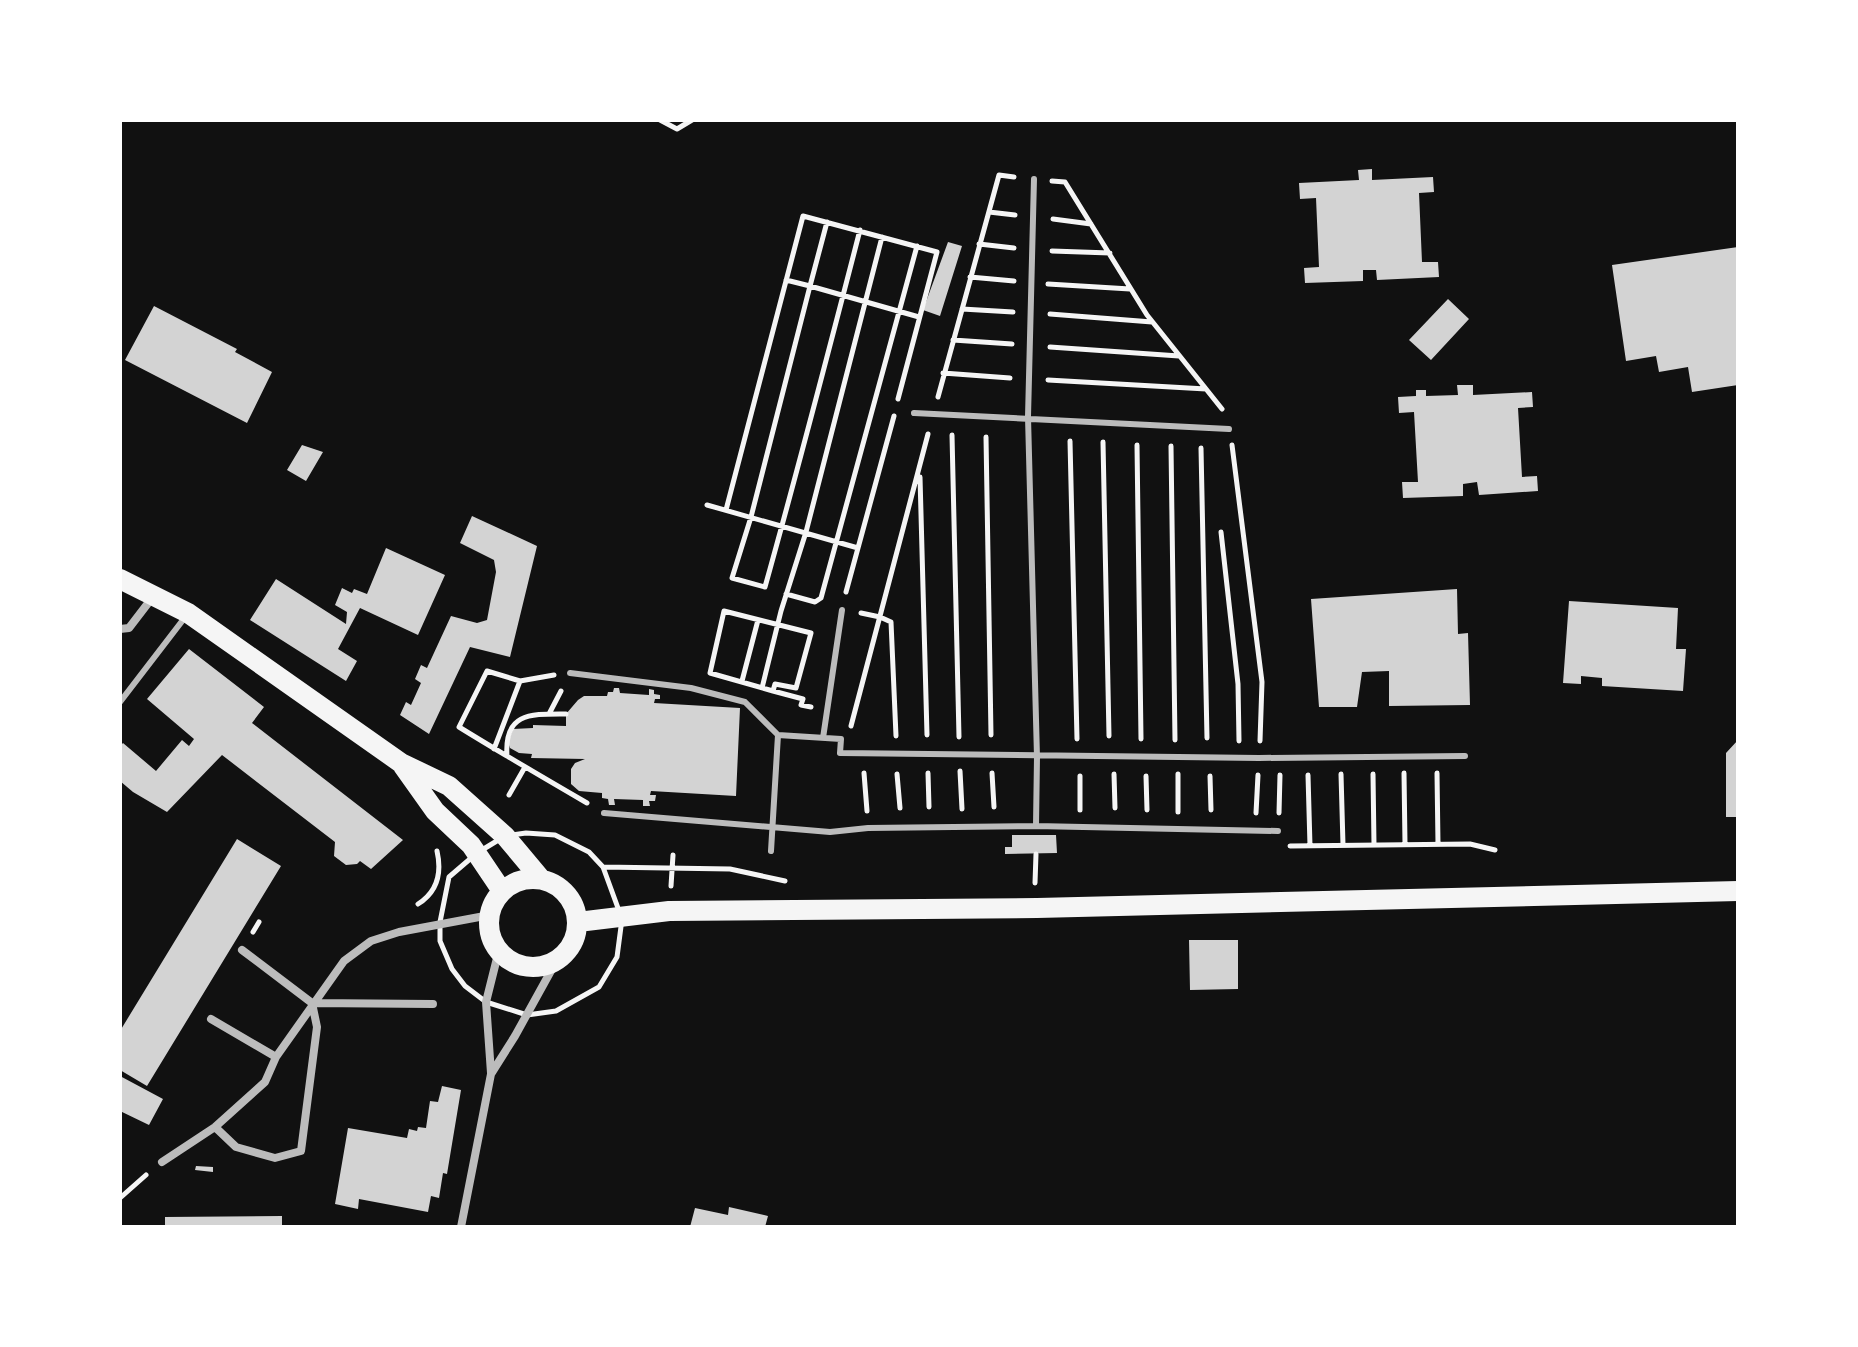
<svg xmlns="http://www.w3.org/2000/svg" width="1858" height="1347" font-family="'Alegreya Sans',sans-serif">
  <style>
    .building { fill: #d3d3d3 }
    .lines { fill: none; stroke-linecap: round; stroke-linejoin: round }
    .path { stroke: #f5f5f5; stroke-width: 5 }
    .service { stroke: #bcbcbc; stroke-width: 6 }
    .minor { stroke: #bcbcbc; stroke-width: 8 }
    .primary { stroke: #f5f5f5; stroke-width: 20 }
  </style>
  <rect width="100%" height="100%" fill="#111"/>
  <!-- building -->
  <path class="building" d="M1372 169V180L1433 177 1434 192 1419 193 1422 262H1438L1439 277 1377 280 1376 270H1363V281L1305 283 1304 268 1319 267 1316 198 1300 199 1299 183 1359 180 1358 170Z
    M948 242 962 246 940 316 923 310Z
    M1738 247V385L1692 392 1688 367 1659 372 1656 356 1626 361 1612 265Z
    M1448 299 1469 319 1431 360 1409 340Z
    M154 306 237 349 235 352 272 372 247 423 125 360Z
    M1457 385H1473V395L1532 392 1533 407 1518 408 1522 477 1537 476 1538 491 1479 495 1477 482 1463 484V496L1403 498 1402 482H1418L1414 412 1399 413 1398 397 1416 396V390H1426V396L1458 395Z
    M302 445 323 452 306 481 287 470Z
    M472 516 537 546 510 657 470 647 429 734 400 715 406 702 411 705 421 683 415 679 421 665 427 668 451 616 477 623 487 620 496 572 494 560 460 543Z
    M386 548 445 575 418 635 360 608 338 649 357 661 346 681 250 620 276 579 346 624 347 612 335 605 342 588 352 593 354 589 367 594Z
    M1457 589 1458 634 1468 633 1470 705 1389 706V671L1362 672 1357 707H1319L1311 599Z
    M1569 601 1678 608 1676 649H1686L1683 691 1602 686V678L1581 676V684L1563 683Z
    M189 649 264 707 252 723 403 840 371 869 360 861 357 864 346 865 334 856 335 842 222 755 167 812 133 792 120 781V746L123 743 156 771 182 740 189 746 194 739 147 699Z
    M614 688H619L620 693 649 695V689L654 690V694L660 695V699H655L654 703 740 708 736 796 651 791 650 795H656L655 801H649L650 806H643V800L614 799 615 805H609L608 799 602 798V793L579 791 571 784V769L575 763 585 759 531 758 532 754 519 753 510 748 508 742 513 729 533 728V725L566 726V714L578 700 584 696H607L608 692H613Z
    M1738 740V817H1726V753Z
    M1012 835H1056L1057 853 1005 854V847H1012Z
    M237 839 281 866 147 1086 120 1070V1031Z
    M1189 940H1238V989L1190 990Z
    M120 1076 163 1099 149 1125 120 1111Z
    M442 1086 461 1090 447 1174 443 1173 439 1198 431 1196 428 1212 359 1199 358 1209 335 1204 348 1128 407 1138 409 1129 417 1131 418 1127 426 1128 430 1101 438 1102Z
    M196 1166 213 1167V1172L195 1170Z
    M729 1207 768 1216 765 1227H690L695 1208 728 1215Z
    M282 1216V1227H165V1217Z"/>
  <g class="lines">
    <!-- path -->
    <path class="path" d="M660 120 677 129 692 120
      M1052 181 1065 182 1147 315 1222 409
      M989 212 1015 215
      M1053 219 1091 224
      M860 230C829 350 798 469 765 587L732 578 751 517 810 286 919 317
      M979 244 1014 248
      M1052 251 1110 253
      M970 277 1014 281
      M786 280 810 286 827 222
      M1048 284 1130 289
      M962 309 1013 312
      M1050 314 1152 322
      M953 340 1012 344
      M1050 347 1179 356
      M943 373 1010 378
      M1048 380 1206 389
      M938 397 999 175 1014 177
      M952 435 959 737
      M986 437 991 735
      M1070 441 1077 739
      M1103 442 1109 736
      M1137 445 1141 739
      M1232 445 1262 682 1260 741
      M1171 446 1175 740
      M1201 448 1207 738
      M920 477 927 735
      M707 505 858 548
      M726 510 803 216 937 252 898 399
      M1221 532 1238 684 1239 741
      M846 592 894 416
      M786 594 815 602 821 598 917 246
      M724 611 811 633 796 688 775 684 773 691 710 673Z
      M861 613 880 617 891 622 896 736
      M520 681 554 675
      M742 681 758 620
      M762 688 781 611 806 532 882 237
      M773 691 803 699 801 705 811 707
      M549 714 561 691
      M851 726 928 434
      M494 749 520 681 487 671 459 727C501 753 544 778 587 803
      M507 756C504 712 531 714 566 714
      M960 771 962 809
      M864 773 867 811
      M928 773 929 807
      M992 773 994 807
      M1404 773 1405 844
      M1437 773 1438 844
      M897 774 900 808
      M1114 774 1115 808
      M1178 774V812
      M1341 774 1343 845
      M1373 774 1374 845
      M1308 775 1310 846
      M1146 776 1147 810
      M1210 776 1211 810
      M509 795 525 767
      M1080 810V776
      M1256 813 1258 775
      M1279 813 1280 775
      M526 833 555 835 589 852 603 867 622 919 617 957 599 987 556 1011 527 1015 486 1002 465 986 452 969 440 941V922L449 877 477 853 505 836Z
      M1290 846 1470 844 1495 850
      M603 867 730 869 785 881
      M1035 883 1036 854
      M671 886 673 855
      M418 904C437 892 442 873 437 851
      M253 932 259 922
      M120 1198 146 1175"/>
    <!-- service -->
    <path class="service" d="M1034 179 1028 417 1037 757 1036 826
      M914 413 1229 429
      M570 673 691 688 745 702 778 735
      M120 702 186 616
      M823 738 842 610
      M604 813 830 832 868 828 1036 826 1278 831
      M771 851 778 735 841 739 840 753 1259 758 1465 756"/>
    <!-- minor -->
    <path class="minor" d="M120 629 129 628 152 598
      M242 950 312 1003 433 1004
      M211 1019 276 1057
      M491 1073 486 1002 499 950
      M215 1127 236 1147 275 1158 301 1151 317 1027 312 1003
      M162 1162 215 1127 265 1082 276 1057 344 961 371 941 399 932 490 915
      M461 1227 491 1074 515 1036 557 960"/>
    <!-- primary -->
    <path class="primary" d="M120 579 188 613 401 763 449 786 505 836 541 879
      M403 766 435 811 471 845 502 891
      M489 923a44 44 0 1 1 88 0a44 44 0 1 1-88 0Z
      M578 922 669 911 1037 908 1738 891"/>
  </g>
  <!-- border -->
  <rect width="1858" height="1347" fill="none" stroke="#ffffff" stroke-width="244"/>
</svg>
